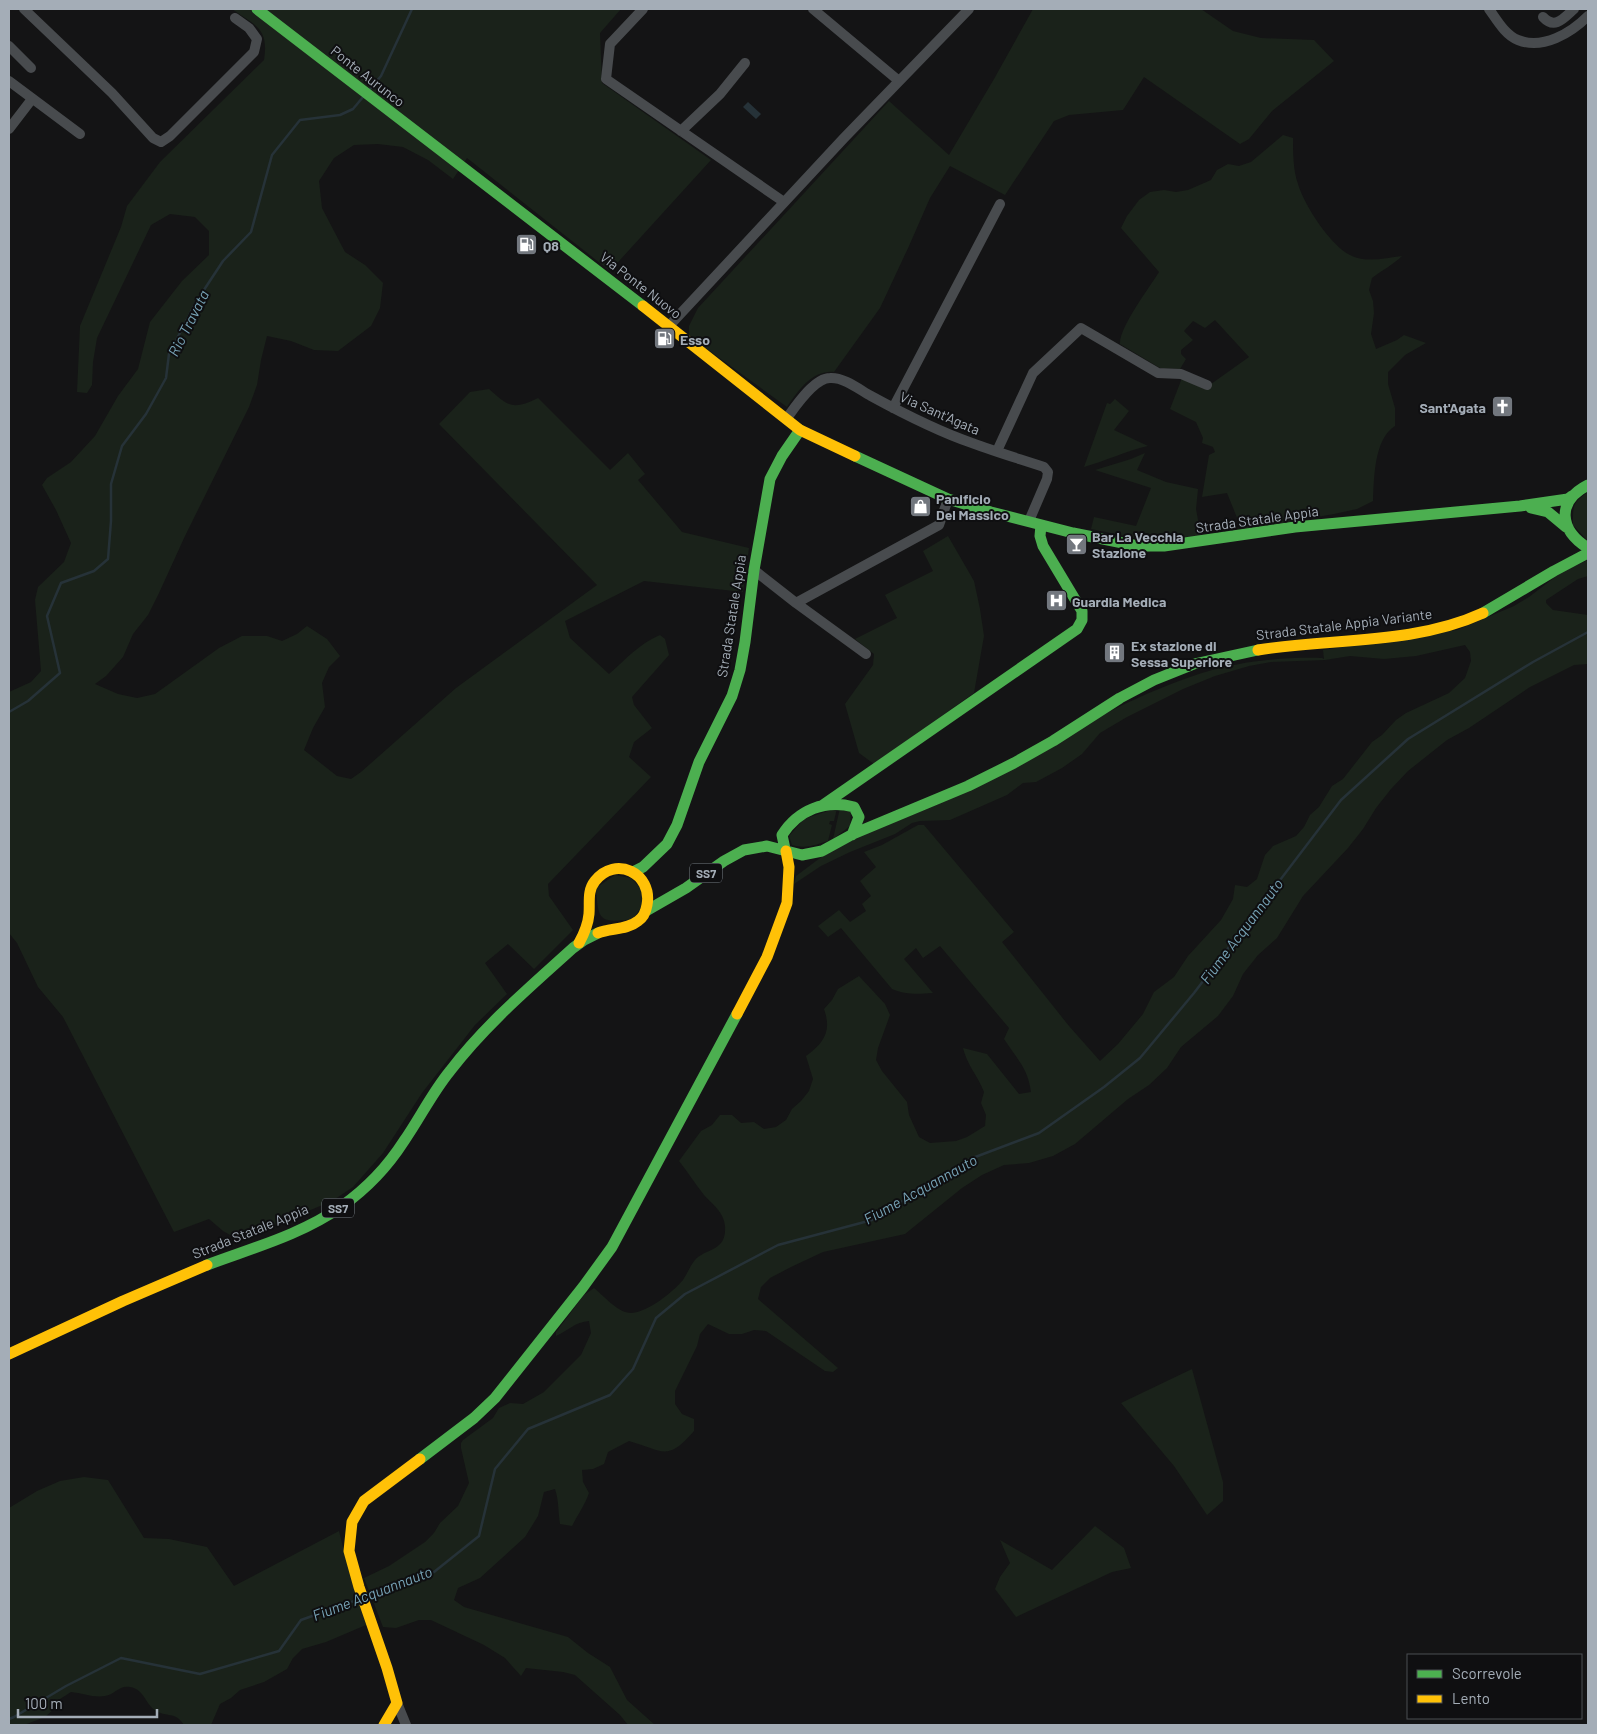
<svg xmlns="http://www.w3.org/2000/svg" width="1597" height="1734" font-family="Barlow,sans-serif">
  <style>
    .green { fill: #1a221a }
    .water { fill: #263238 }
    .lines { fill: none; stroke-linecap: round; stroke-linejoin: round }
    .stream { stroke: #263238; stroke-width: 2.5 }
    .street { stroke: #484b4e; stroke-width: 10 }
    .fast { stroke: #4caf50; stroke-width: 11 }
    .slow { stroke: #ffc107; stroke-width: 11 }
    .labels { text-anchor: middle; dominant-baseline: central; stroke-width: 4; stroke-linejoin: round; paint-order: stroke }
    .shield { fill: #0f0f11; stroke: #777e85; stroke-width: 1 }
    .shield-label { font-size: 12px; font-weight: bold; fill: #a4adb7 }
    .street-label { font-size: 14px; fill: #a4adb7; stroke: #0f0f11 }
    .poi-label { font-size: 14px; font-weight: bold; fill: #a4adb7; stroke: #0f0f11; text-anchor: start }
    .water-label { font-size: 15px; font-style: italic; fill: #77a3b6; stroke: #0f0f11 }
  </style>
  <rect width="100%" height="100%" fill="#141415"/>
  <!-- green -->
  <path class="green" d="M232 9H621L600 33 602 83 711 160 610 271 467 158 453 179 428 160 403 147 378 144 354 145 334 158 319 181 322 208 345 252 365 265 383 283 380 308 371 326 338 351 314 350 291 341 267 336 261 360 257 385 249 407 185 536 159 593 148 615 133 634 123 657 106 676 95 684 118 694 137 698 155 694 219 648 242 636H267L282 641 297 634 307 626 327 639 340 656 329 667 322 683 325 707 313 728 304 750 337 776 351 779 361 772 456 688 597 585 439 424 470 392 489 389C509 407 513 410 538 398L610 470 628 453 645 474 638 480 682 532 749 548 743 592 644 581 565 621 570 638 609 674C625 660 640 643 660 635L665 639 669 655 632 697 634 705 652 728 634 742 629 757 651 777 548 884 549 896 573 930 534 969 508 944 485 963 507 994 475 1025 422 1093 383 1153 353 1187 332 1201 239 1240 223 1231 209 1219 174 1232 63 1017 38 987 17 943 9 933V692L31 682 41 671 35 600 38 587 64 562 71 543 56 510 42 485 47 478 71 462 95 436 118 396 138 369 150 322 182 281 209 255V231L195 217 170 214 151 225 97 338 93 362 92 385 87 393 77 392 80 326 121 227 127 206 160 162 264 60C269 28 256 26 232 9Z
    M1033 9H1201L1233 31 1261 38 1314 40 1334 61 1272 111 1249 139 1240 144 1144 77 1123 110 1069 115 1054 121 1005 195 950 166 930 198 909 246 880 308 834 372C812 370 798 391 787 407L689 336V326L698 308 889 101 949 155 994 79Z
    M1283 135 1293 138C1293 152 1293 170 1298 184 1304 205 1332 248 1352 256 1367 263 1386 258 1402 256 1393 265 1382 270 1372 278L1369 290 1373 301 1374 313 1371 334 1376 349 1397 340 1404 335 1426 343 1405 355 1388 372V384L1395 408V426C1374 439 1374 478 1373 501L1357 509 1334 514 1242 530 1227 493 1202 497 1209 455 1215 452 1213 447 1202 443 1203 438 1196 422 1170 409 1182 378 1204 389 1249 357 1215 320 1205 328 1193 321 1184 331 1193 340 1181 350V354L1186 359 1180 369 1160 368 1120 344C1119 328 1149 288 1159 272L1121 228 1127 216 1139 200 1150 192 1164 190 1176 192 1188 190 1211 180 1217 170 1228 164 1239 166 1251 162Z
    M1115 399 1129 411 1114 430 1148 446C1126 451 1105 461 1084 467L1107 403 1110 404Z
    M1145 453 1137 470 1166 482 1198 489 1196 509 1201 536 1155 539 1135 538 1091 529 1094 517 1136 526 1151 488 1095 470 1131 459Z
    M1588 492V541L1573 525C1573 506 1572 503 1588 492Z
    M948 536 974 581 980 609 984 636 974 693 874 764 859 753 845 704 873 665 874 654 855 639 897 618 885 595 933 571 923 551Z
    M1588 560V576L1578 579 1546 600V603L1553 610 1588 615V664L1574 665 1530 687 1469 728 1447 740 1408 771 1391 789 1376 808 1363 829 1348 848 1303 896 1277 938 1258 955 1243 974 1233 996 1218 1016 1181 1047 1167 1068 1149 1085 1128 1099 1075 1144 1053 1156 1029 1163 1004 1165 982 1175 962 1188 905 1234 823 1252 791 1267 770 1278 761 1287 758 1299 838 1368 833 1372 825 1371 766 1331 754 1330 742 1334H729L708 1324 700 1334 697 1346 675 1391V1404L682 1414 694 1419V1431C667 1462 664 1451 629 1441L608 1452 604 1464 593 1469 582 1470 583 1482 589 1493C585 1505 578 1514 572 1526L560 1524C558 1512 559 1501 555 1489L544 1492 538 1516 525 1537 480 1578 458 1588 454 1600 464 1607 568 1637 588 1653 610 1667 627 1700 655 1725H628L620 1715 575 1675 563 1672 526 1668 521 1676 505 1658 484 1645 431 1620H419L396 1628 383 1627 364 1578 389 1566 425 1542 434 1533 440 1523 458 1506 469 1483 461 1448V1443L463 1440 493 1418 499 1408 510 1403 523 1404 544 1392 581 1355 591 1333 589 1321C575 1322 569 1330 556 1336V1332L584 1295 594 1288C604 1296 619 1314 632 1313 648 1312 673 1292 683 1280 687 1274 690 1266 695 1260 705 1248 727 1252 725 1226 724 1212 712 1204 704 1195 695 1184 688 1172 679 1161L701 1131 712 1125 720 1115H732L741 1123 754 1122 764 1129 776 1127 786 1120 792 1109 801 1101 809 1091 813 1079 806 1056C824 1043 832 1031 824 1009L832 1000 838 989 859 976 885 1004 890 1015 878 1048 876 1060 882 1071 907 1102 909 1115 919 1137 930 1143 956 1141 967 1137 985 1126 986 1115 981 1103 984 1092C978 1076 967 1065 963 1048L987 1054 1019 1094 1031 1092C1028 1068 1017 1059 1004 1039L1009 1028 940 946 923 958 916 948 904 959 933 993C918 994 906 995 892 989L841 928 828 937 818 926 839 910 850 922 866 911 862 904 871 896 860 881 876 867 864 852 882 845 918 825H924L1014 932 1002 942 1069 1026 1100 1061 1118 1044 1143 1014 1154 992 1174 977 1188 956 1221 920 1233 899 1235 885 1247 887 1257 879 1265 855 1273 846 1296 836 1304 827 1310 815 1319 807 1332 786 1343 779 1372 742 1382 735 1396 720 1406 713 1449 693 1465 678 1471 661 1470 652 1465 645 1416 656 1384 659 1350 656 1325 660 1271 662 1249 666 1215 676 1183 689 1127 717 1100 733 1082 754 1062 768 1036 782 1023 783 1007 795 950 820 920 821 912 823 895 834 850 852 821 866 794 884 796 876 828 852C895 818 962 785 1029 752 1085 724 1142 692 1202 673 1241 661 1281 657 1322 658L1324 659 1323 650 1457 630 1514 606 1529 597 1563 571Z
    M837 808 834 821H830L829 824 832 825 828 841C815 845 806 849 792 845L789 836 804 819Z
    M840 808 851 810 850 826 833 839Z
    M615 875 631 878 642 890V906L633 919C600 923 598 922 596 888Z
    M1192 1369 1223 1482V1501L1207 1515 1174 1466 1121 1403Z
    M84 1477 108 1480 144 1538 169 1539 207 1547 234 1586 339 1531 351 1579 366 1625 326 1642 302 1649 293 1658 287 1669 264 1682 240 1690 231 1698 220 1704 211 1725H184C176 1712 169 1717 158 1712 145 1706 145 1689 130 1687 119 1685 114 1695 105 1696 94 1698 82 1693 71 1692L60 1699 54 1709 45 1717 24 1725H9V1508L37 1491 60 1481Z
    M1095 1526 1124 1548 1131 1568 1112 1572 1016 1617 995 1589 1000 1577 1010 1563 1000 1540 1052 1570Z"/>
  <!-- water -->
  <path class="water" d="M748 102 761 114 756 119 743 107Z"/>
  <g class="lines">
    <!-- stream -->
    <path class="stream" d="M370 89 381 76 412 9
      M9 712 28 701 60 673 47 616 61 583 94 571 108 559 111 521V484L122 446 146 414 166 378 169 354 196 302 223 261 251 232 272 155 300 120 340 115 353 109 363 97
      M367 1596 434 1572 479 1536 495 1469 528 1429 610 1395 633 1369 656 1318 685 1294 778 1245 872 1220 970 1159 1039 1133 1104 1087 1140 1058 1194 993 1341 800 1408 739 1533 662 1588 632
      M9 1719 14 1717 66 1686 121 1658 200 1674 279 1651 301 1620 357 1600"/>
    <!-- street -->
    <path class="street" d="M24 9 112 93 153 138 161 142 170 136 254 52 257 39 249 28 235 18
      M643 9 610 44 606 79 784 202
      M813 9 899 81
      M1489 9C1497 20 1505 35 1518 40 1543 50 1571 33 1588 16
      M1543 17C1555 30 1564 18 1574 9
      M9 46 31 68
      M9 81 80 134
      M9 129 32 99
      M681 131 720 94 745 63
      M669 326 844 138 969 9
      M893 408 1000 204
      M787 418C795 407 814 378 830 378 844 377 860 390 871 396 904 414 937 431 972 443 996 452 1020 459 1044 467L1048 472 1047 479 1029 521
      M997 451 1033 373 1081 328 1158 373 1181 374 1207 385
      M754 570 796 603 866 654
      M796 603 939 525 948 499
      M397 1703 406 1725"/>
    <!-- fast -->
    <path class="fast" d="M257 9 643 306
      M855 456 948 499 991 512 1073 533 1138 546H1164L1295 527 1520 506 1568 499 1572 496
      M1588 485C1556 501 1559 530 1588 548
      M1531 508 1548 512 1566 527
      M1483 613 1554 571 1588 553
      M823 805 1077 629 1082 620V611L1043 546 1040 536 1041 525
      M785 849 782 835C798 810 825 799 854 807L859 817 852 835
      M633 872 643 867 667 844 677 825 699 762 732 696 740 670 745 642 754 570 770 479 782 456 800 430
      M646 911 686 888 724 861 744 850 767 846 802 855 822 851 853 834 968 786 1014 763 1053 741 1120 698 1154 680 1194 664 1258 650
      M207 1265C252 1248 301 1235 342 1206 366 1189 388 1166 404 1141 420 1118 432 1093 450 1071 485 1025 530 987 573 948L584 940 598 933
      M420 1459 474 1418 495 1398 583 1287 612 1247 737 1014"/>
    <!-- slow -->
    <path class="slow" d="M643 306 800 430 855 456
      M1258 650C1332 638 1413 645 1483 613
      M579 943C584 934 588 925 589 914 590 902 587 891 595 881 615 855 653 873 647 905 646 911 644 917 638 921 627 930 610 928 598 933
      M737 1014 767 957 787 903 789 867 786 851
      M9 1354 123 1301 207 1265
      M384 1725 397 1703 387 1668 359 1587 349 1551 352 1522 364 1501 420 1459"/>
  </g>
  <!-- icons -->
  <defs>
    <symbol id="fuel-square" viewBox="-11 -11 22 22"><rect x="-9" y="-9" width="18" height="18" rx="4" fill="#72777e" stroke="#0f0f11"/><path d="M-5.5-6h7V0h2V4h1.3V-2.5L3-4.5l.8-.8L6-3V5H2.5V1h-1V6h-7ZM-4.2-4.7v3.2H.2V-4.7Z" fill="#fff"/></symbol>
    <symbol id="church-square" viewBox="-11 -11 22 22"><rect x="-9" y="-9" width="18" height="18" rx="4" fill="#72777e" stroke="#0f0f11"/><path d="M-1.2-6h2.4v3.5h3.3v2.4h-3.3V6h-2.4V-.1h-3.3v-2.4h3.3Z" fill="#fff"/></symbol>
    <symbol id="shop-square" viewBox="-11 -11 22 22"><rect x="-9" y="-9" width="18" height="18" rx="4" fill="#72777e" stroke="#0f0f11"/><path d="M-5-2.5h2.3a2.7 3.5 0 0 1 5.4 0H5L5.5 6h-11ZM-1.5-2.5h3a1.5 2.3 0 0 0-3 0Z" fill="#fff"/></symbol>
    <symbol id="bar-square" viewBox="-11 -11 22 22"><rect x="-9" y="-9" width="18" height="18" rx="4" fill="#72777e" stroke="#0f0f11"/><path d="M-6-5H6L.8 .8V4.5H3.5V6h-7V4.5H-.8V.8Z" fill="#fff"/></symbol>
    <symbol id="hospital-square" viewBox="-11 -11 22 22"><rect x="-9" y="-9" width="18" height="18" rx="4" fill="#72777e" stroke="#0f0f11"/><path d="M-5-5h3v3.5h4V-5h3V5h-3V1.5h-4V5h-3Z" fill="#fff"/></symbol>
    <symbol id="building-square" viewBox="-11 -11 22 22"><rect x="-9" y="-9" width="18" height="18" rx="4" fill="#72777e" stroke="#0f0f11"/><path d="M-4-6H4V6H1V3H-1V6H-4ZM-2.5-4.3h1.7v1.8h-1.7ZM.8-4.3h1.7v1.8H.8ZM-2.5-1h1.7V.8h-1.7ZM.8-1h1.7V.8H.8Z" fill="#fff"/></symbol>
  </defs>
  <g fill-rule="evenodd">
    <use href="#fuel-square" x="514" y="232" width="25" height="25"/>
    <use href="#fuel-square" x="652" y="326" width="25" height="25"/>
    <use href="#church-square" x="1490" y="394" width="25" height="25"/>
    <use href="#shop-square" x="908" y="494" width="25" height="25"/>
    <use href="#bar-square" x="1064" y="532" width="25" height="25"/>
    <use href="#hospital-square" x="1044" y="588" width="25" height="25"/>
    <use href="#building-square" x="1102" y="640" width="25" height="25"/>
  </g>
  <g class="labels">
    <!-- shield labels -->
    <g class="shield">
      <rect x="690" y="863.5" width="32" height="19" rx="4"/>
      <rect x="322" y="1198.5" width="32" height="19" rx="4"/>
    </g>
    <g class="shield-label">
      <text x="706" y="873">SS7</text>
      <text x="338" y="1208">SS7</text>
    </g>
    <!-- street labels -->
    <g class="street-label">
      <text transform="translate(368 76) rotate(38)">Ponte Aurunco</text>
      <text transform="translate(641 285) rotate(38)">Via Ponte Nuovo</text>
      <text transform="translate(940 413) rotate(24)">Via Sant'Agata</text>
      <text transform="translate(1257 519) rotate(-8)">Strada Statale Appia</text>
      <text transform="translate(731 616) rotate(-81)">Strada Statale Appia</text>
      <text transform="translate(1344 624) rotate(-7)">Strada Statale Appia Variante</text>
      <text transform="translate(250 1231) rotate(-22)">Strada Statale Appia</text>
    </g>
    <!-- poi labels -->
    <g class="poi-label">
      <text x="543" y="245">Q8</text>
      <text x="680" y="339">Esso</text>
      <text x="1486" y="407" text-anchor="end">Sant'Agata</text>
      <text x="936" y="498">Panificio<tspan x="936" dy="16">Del Massico</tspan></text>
      <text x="1092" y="536">Bar La Vecchia<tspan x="1092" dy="16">Stazione</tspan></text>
      <text x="1072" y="601">Guardia Medica</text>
      <text x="1131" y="645">Ex stazione di<tspan x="1131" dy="16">Sessa Superiore</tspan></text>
    </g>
    <!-- water labels -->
    <g class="water-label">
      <text transform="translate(188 323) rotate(-63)">Rio Travata</text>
      <text transform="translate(1241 931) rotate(-53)">Fiume Acquannauto</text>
      <text transform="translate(920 1189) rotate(-29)">Fiume Acquannauto</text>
      <text transform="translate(372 1593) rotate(-21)">Fiume Acquannauto</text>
    </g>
  </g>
  <!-- border -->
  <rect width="1597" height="1734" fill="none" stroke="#a4adb7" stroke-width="20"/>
  <!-- legend -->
  <rect x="1407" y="1654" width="175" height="65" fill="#0f0f11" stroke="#4b4e53"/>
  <rect x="1417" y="1670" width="25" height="8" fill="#4caf50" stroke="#4b4e53"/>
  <text x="1452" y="1679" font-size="15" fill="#a4adb7">Scorrevole</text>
  <rect x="1417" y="1695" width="25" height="8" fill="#ffc107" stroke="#4b4e53"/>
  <text x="1452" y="1704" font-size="15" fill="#a4adb7">Lento</text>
  <!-- scale -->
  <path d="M18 1709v8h139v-8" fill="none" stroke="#a4adb7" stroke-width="2.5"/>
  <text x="25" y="1709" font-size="15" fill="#a4adb7" stroke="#0f0f11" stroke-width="4" paint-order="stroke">100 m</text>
</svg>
